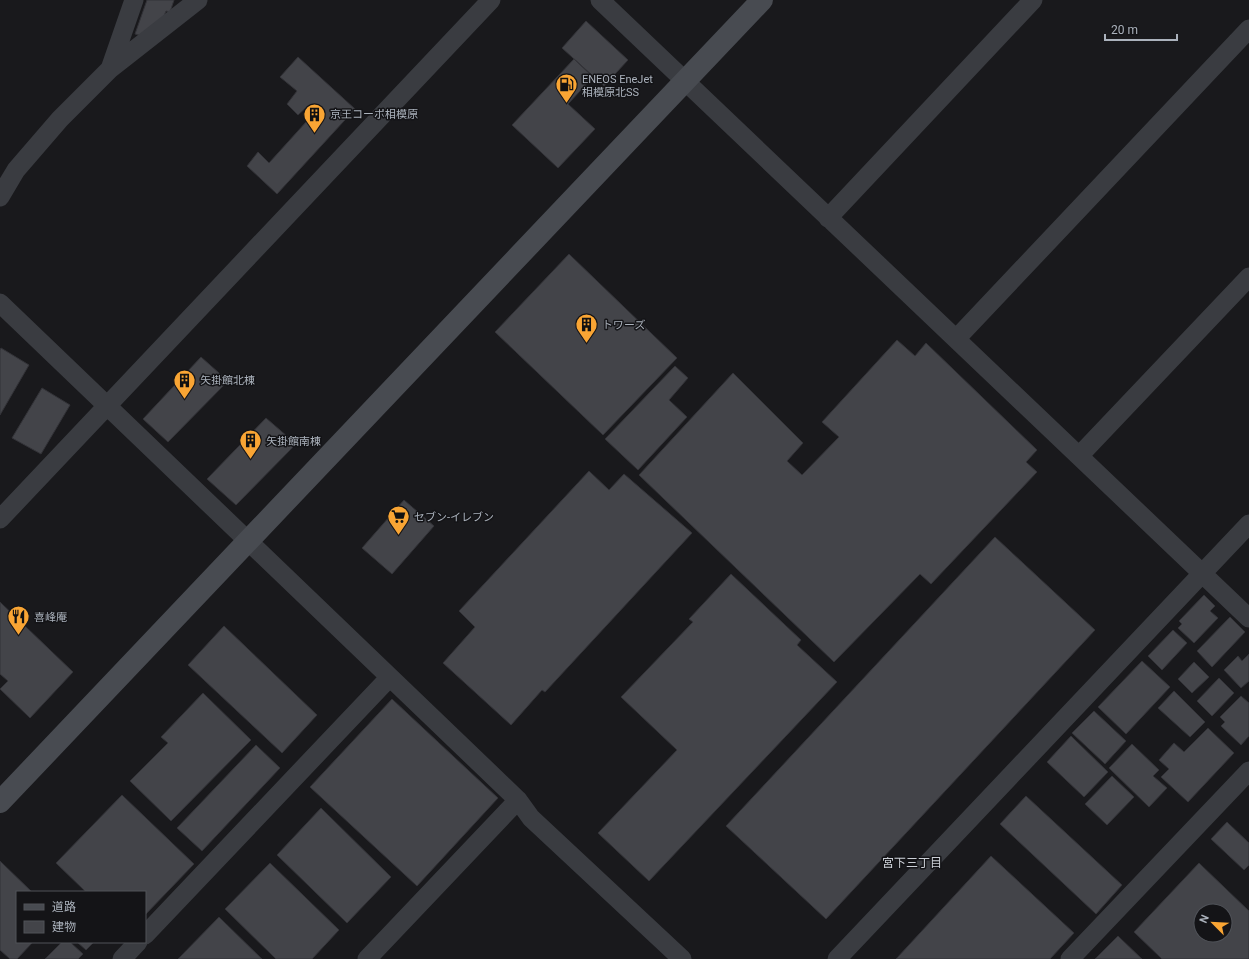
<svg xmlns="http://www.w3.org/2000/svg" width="1249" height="959" font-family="Roboto,'Noto Sans JP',sans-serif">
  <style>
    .building { fill: #434449; stroke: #333338; fill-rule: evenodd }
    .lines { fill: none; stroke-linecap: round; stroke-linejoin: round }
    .street { stroke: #3a3c41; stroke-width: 19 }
    .secondary { stroke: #484b51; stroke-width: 22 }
    .labels { text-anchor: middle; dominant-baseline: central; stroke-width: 3; stroke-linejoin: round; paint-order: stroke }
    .poi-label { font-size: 11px; fill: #abb2bc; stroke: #141417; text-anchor: start }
    .neighbourhood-label { font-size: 12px; fill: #ccd0d7; stroke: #141417 }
  </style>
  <rect width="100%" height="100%" fill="#19191c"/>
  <!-- building -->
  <path class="building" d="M147 0H174L170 12 166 11 162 21 143 36 135 34Z
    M586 21 628 60 604 86 562 48Z
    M298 57 355 109 277 194 247 166 258 152 269 163 316 111 309 105 298 115 287 104 297 91 280 77Z
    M574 59 593 77 568 104 595 129 558 168 512 125Z
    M569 254 677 358 603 435 495 332Z
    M897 340 915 356 926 343 1037 450 1026 462 1037 472 931 584 920 574 834 662 639 475 733 373 803 443 787 461 802 475 839 437 822 422Z
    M1 348 29 365 0 415V350Z
    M201 357 228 381 168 442 143 419Z
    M675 366 688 378 669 400 687 417 638 470 605 439Z
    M42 388 70 405 41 454 12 438Z
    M266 418 296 444 236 505 207 479Z
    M589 471 609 490 624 474 692 533 545 692 542 690 511 725 443 663 475 627 459 611Z
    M404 500 434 526 392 574 362 548Z
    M995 537 1095 630 826 919 726 826Z
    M731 574 801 640 797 645 837 682 649 881 598 833 677 750 621 697 693 622 689 619Z
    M1204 595 1215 606 1210 611 1218 618 1194 643 1178 628 1182 624 1179 621Z
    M0 602 73 672 30 718 0 689 8 681 0 674Z
    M1230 617 1245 632 1212 667 1197 651Z
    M224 626 317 715 282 753 188 665Z
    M1173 630 1187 643 1162 670 1148 656Z
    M1249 654V681L1241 688 1224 670 1238 656 1242 661Z
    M1142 661 1170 687 1126 734 1098 707Z
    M1194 662 1209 677 1192 693 1178 679Z
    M1219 678 1234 693 1212 716 1197 701Z
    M1174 691 1205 722 1190 737 1158 708Z
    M203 693 251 740 171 821 130 781 168 743 161 737Z
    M1241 696 1249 703V736L1241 745 1221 726 1225 722 1220 717Z
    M392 699 498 798 417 886 310 787Z
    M1094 711 1126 741 1105 764 1072 733Z
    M1208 728 1234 753 1188 802 1161 777 1169 769 1159 760 1174 743 1184 752Z
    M1071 736 1108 772 1084 797 1047 762Z
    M1132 744 1159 770 1153 776 1167 788 1149 807 1109 768Z
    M256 745 280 768 202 851 177 828Z
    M1112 776 1134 797 1107 825 1085 804Z
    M122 795 194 864 145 915V892H86L56 863Z
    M1026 796 1122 885 1096 914 1000 824Z
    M321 808 391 877 347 923 277 855Z
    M1227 822 1249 843V865L1244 870 1211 839Z
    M991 856 1074 933 1050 959H896Z
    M0 861 32 892H17V942H33L17 959H10L0 950Z
    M270 863 339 930 312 959H276L225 909Z
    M1199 863 1249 911V959H1162L1134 932ZM1201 911H1225V935H1201Z
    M219 917 262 959H178Z
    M1118 936 1142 959H1095Z
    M62 942H70L83 954 78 959H45Z
    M77 942H94L86 950Z"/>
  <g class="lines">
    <!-- street -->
    <path class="street" d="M600 0 1249 618
      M110 69 134 0
      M0 197 16 170 60 119 110 69 198 0
      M828 218 1033 0
      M0 303 518 800 531 818 682 959
      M956 339 1249 29
      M1079 456 1249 277
      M0 519 491 0
      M145 935 389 678
      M122 959 138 942
      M367 959 518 800
      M837 959 1249 524
      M1070 959 1249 771"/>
    <!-- secondary -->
    <path class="secondary" d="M0 802 762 0"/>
  </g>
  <!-- icons -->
  <defs>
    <symbol id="fuel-pin" viewBox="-11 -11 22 30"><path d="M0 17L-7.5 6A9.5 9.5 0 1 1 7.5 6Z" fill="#f9a534" stroke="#141417"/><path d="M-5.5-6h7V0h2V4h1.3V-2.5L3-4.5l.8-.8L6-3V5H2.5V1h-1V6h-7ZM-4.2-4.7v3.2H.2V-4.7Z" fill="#111"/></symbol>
    <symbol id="building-pin" viewBox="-11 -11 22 30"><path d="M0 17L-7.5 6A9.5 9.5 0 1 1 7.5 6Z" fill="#f9a534" stroke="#141417"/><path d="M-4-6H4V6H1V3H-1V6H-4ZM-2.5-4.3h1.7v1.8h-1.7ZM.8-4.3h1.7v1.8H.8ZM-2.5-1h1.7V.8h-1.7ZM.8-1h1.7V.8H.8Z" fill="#111"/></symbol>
    <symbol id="supermarket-pin" viewBox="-11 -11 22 30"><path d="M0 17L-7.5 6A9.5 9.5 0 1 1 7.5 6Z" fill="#f9a534" stroke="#141417"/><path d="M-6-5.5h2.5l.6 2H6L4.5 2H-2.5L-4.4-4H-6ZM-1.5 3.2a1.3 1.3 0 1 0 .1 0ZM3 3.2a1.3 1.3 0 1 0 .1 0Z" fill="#111"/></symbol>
    <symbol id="restaurant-pin" viewBox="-11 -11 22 30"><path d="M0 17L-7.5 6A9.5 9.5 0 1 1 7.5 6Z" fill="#f9a534" stroke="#141417"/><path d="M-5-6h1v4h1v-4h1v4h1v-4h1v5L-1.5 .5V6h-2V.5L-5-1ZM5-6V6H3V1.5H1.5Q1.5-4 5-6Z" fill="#111"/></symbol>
  </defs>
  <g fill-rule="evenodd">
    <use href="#fuel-pin" x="554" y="72" width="25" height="34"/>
    <use href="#building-pin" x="302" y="102" width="25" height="34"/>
    <use href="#building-pin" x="574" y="312" width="25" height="34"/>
    <use href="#building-pin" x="172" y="368" width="25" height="34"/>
    <use href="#building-pin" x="238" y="428" width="25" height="34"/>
    <use href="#supermarket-pin" x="386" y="504" width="25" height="34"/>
    <use href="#restaurant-pin" x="6" y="604" width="25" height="34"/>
  </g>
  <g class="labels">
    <!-- poi labels -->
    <g class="poi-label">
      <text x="582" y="79">ENEOS EneJet<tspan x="582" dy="13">相模原北SS</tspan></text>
      <text x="330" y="114">京王コーポ相模原</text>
      <text x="602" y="325">トワーズ</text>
      <text x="200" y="380">矢掛館北棟</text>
      <text x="266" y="441">矢掛館南棟</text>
      <text x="414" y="517">セブン-イレブン</text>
      <text x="34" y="617">喜峰庵</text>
    </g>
    <!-- neighbourhood labels -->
    <g class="neighbourhood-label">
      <text x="912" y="863">宮下三丁目</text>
    </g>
  </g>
  <!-- legend -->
  <rect x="16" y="891" width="130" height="52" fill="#141417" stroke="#505359"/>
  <rect x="24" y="904" width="20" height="6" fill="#484b51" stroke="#505359"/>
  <text x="52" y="911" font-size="12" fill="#abb2bc">道路</text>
  <rect x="24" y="921" width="20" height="12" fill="#434449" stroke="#505359"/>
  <text x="52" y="931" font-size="12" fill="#abb2bc">建物</text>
  <!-- north arrow -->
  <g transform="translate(1213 923) rotate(294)"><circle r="19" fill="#141417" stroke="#505359"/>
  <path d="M0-3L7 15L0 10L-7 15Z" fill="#f9a534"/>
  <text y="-6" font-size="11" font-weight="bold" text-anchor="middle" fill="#abb2bc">N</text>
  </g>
  <!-- scale -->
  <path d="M1105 34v6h72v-6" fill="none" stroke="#abb2bc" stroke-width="2"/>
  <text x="1111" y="34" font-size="12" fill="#abb2bc" stroke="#141417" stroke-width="3" paint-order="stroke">20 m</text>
</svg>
